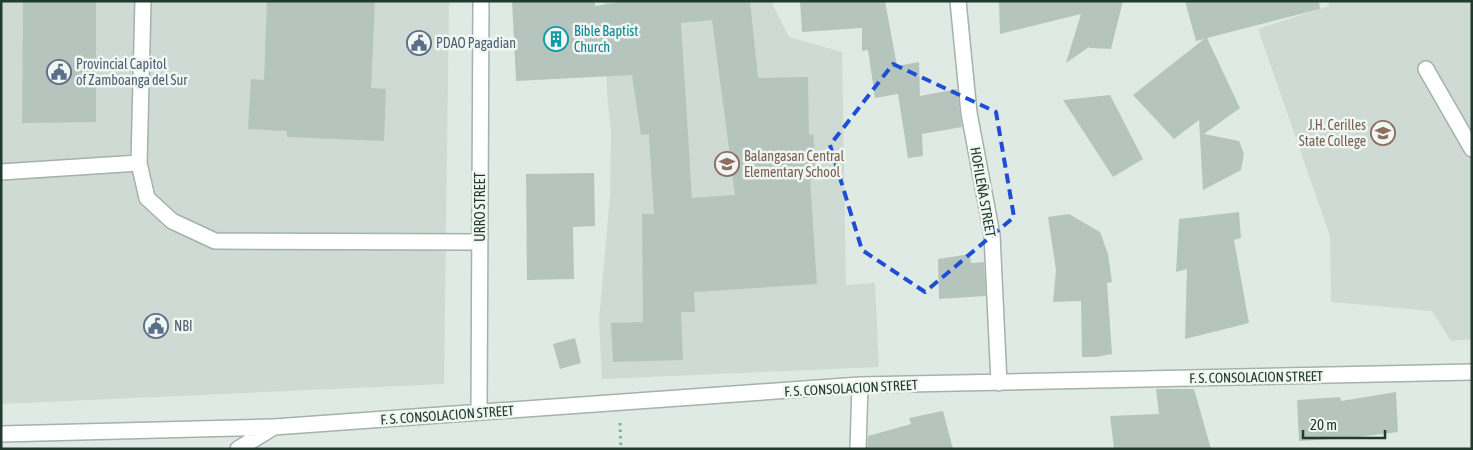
<svg xmlns="http://www.w3.org/2000/svg" width="1473" height="450" font-family="'Asap Condensed',sans-serif">
  <style>
    .built { fill: #cedad3 }
    .building { fill: #b5c5bd; fill-rule: evenodd }
    .lines { fill: none; stroke-linecap: round; stroke-linejoin: round }
    .minor-casing { stroke: #a3b2aa; stroke-width: 18 }
    .path { stroke: #81ad99; stroke-width: 3; stroke-dasharray: 2.5 4; stroke-linecap: butt }
    .minor { stroke: #fff; stroke-width: 15 }
    .marked { fill: none; stroke: #1d4ed8; stroke-width: 4; stroke-dasharray: 10 6; stroke-linejoin: round }
    .labels { text-anchor: middle; dominant-baseline: central; stroke-width: 5; stroke-linejoin: round; paint-order: stroke }
    .culture-label { font-size: 14px; fill: #0d838f; stroke: #f0f7f2; text-anchor: start }
    .service-label { font-size: 14px; fill: #4e5e75; stroke: #f0f7f2; text-anchor: start }
    .education-label { font-size: 14px; fill: #785e54; stroke: #f0f7f2; text-anchor: end }
    .street-label { font-size: 14px; fill: #213a30; stroke: #f0f7f2 }
  </style>
  <rect width="100%" height="100%" fill="#e0eae4"/>
  <!-- built -->
  <path class="built" d="M1 1H449L444 384 1 404Z
    M604 1H771L789 37 842 52 846 285 875 283 879 367 602 379 599 320 610 196 611 132 607 92Z
    M1328 1H1472V339L1451 341 1432 311 1331 302 1330 236 1258 29 1329 6Z"/>
  <!-- building -->
  <path class="building" d="M23 1H96V122L22 123Z
    M267 1H375L371 88 386 89 384 141 287 137V131L248 129 251 79 264 80Z
    M512 1H595V6L626 1H750L758 78 808 77 809 135 813 134 818 179 810 180 817 284 694 292 695 312H681L683 360 613 362 611 323 643 322 642 214H654L649 134 641 135 632 75 516 81ZM712 20 735 195 692 198 681 23Z
    M800 1H885L897 66 919 62 920 96 957 89 962 127 922 134 923 156 908 158 898 94 875 98 868 50 862 51V28L802 32Z
    M999 1H1123L1111 49 1090 48 1089 47 1066 63 1081 14 1000 34Z
    M1185 1H1319L1320 9 1207 38 1240 108 1204 134 1239 141 1244 154 1241 170 1203 190 1199 120 1174 139 1133 95 1204 39 1196 41Z
    M1110 95 1143 159 1113 177 1063 100Z
    M594 173 595 226 573 227 574 279 527 280 526 174Z
    M1239 212 1241 238 1234 240 1249 323 1185 339 1187 269 1176 272 1179 219Z
    M1069 214 1100 232 1108 254 1112 282 1107 283 1112 354 1096 357H1082L1081 301 1053 302 1056 270 1048 217Z
    M970 254 971 263 984 262 986 296 939 299 938 259Z
    M575 338 581 363 560 369 553 344Z
    M1156 389H1194L1211 449H1114L1110 416 1159 414Z
    M1396 392 1398 432 1350 438 1299 441 1297 400 1340 397 1341 401Z
    M943 411 953 449H867L868 436 911 424 909 418Z"/>
  <g class="lines">
    <defs>
      <path id="minor" d="M143 1 139 163 147 198 172 221 215 241 479 242
        M958 1 969 113 992 235 999 383
        M1426 69 1472 149
        M1 172 139 163
        M479 412 481 1
        M1 434 272 427
        M238 449 274 427 860 385 1472 372
        M858 449 860 385"/>
    </defs>
    <!-- minor casing -->
    <use href="#minor" class="minor-casing"/>
    <!-- path -->
    <path class="path" d="M620 423 621 449"/>
    <!-- minor -->
    <use href="#minor" class="minor"/>
  </g>
  <!-- marked area -->
  <path class="marked" d="M893 64 996 112 1014 217 925 292 862 250 830 145Z"/>
  <!-- icons -->
  <defs>
    <symbol id="building-ring" viewBox="-11 -11 22 22"><circle r="9.5" fill="#f0f7f2" stroke="#0f9aa8" stroke-width="1.5"/><path d="M-4-6H4V6H1V3H-1V6H-4ZM-2.5-4.3h1.7v1.8h-1.7ZM.8-4.3h1.7v1.8H.8ZM-2.5-1h1.7V.8h-1.7ZM.8-1h1.7V.8H.8Z" fill="#0f9aa8"/></symbol>
    <symbol id="civic-ring" viewBox="-11 -11 22 22"><circle r="9.5" fill="#f0f7f2" stroke="#5c6f8a" stroke-width="1.5"/><path d="M-.6-6.5H3V-4.5H.6V-3L4-1V1h2V6H-6V1h2V-1L-.6-3ZM-1.2 2.5V6h2.4V2.5Z" fill="#5c6f8a"/></symbol>
    <symbol id="university-ring" viewBox="-11 -11 22 22"><circle r="9.5" fill="#f0f7f2" stroke="#8d6e63" stroke-width="1.5"/><path d="M0-5L7-2L0 1L-7-2ZM-4 1L0 2.5L4 1V4Q0 6-4 4Z" fill="#8d6e63"/></symbol>
    <symbol id="school-ring" viewBox="-11 -11 22 22"><circle r="9.5" fill="#f0f7f2" stroke="#8d6e63" stroke-width="1.5"/><path d="M0-5L7-2L0 1L-7-2ZM-4 1L0 2.5L4 1V4Q0 6-4 4Z" fill="#8d6e63"/></symbol>
  </defs>
  <g fill-rule="evenodd">
    <use href="#building-ring" x="542" y="25" width="28" height="28"/>
    <use href="#civic-ring" x="405" y="29" width="28" height="28"/>
    <use href="#civic-ring" x="45" y="58" width="28" height="28"/>
    <use href="#university-ring" x="1369" y="119" width="28" height="28"/>
    <use href="#school-ring" x="713" y="150" width="28" height="28"/>
    <use href="#civic-ring" x="142" y="312" width="28" height="28"/>
  </g>
  <g class="labels">
    <!-- culture labels -->
    <g class="culture-label">
      <text x="574" y="31">Bible Baptist<tspan x="574" dy="16">Church</tspan></text>
    </g>
    <!-- service labels -->
    <g class="service-label">
      <text x="436" y="43">PDAO Pagadian</text>
      <text x="76" y="64">Provincial Capitol<tspan x="76" dy="16">of Zamboanga del Sur</tspan></text>
      <text x="174" y="326">NBI</text>
    </g>
    <!-- education labels -->
    <g class="education-label">
      <text x="1366" y="125">J.H. Cerilles<tspan x="1366" dy="16">State College</tspan></text>
      <text x="744" y="156" text-anchor="start">Balangasan Central<tspan x="744" dy="16">Elementary School</tspan></text>
    </g>
    <!-- street labels -->
    <g class="street-label">
      <text transform="translate(983 192) rotate(80)">HOFILEÑA STREET</text>
      <text transform="translate(480 207) rotate(-90)">URRO STREET</text>
      <text transform="translate(1256 377) rotate(-1)">F. S. CONSOLACION STREET</text>
      <text transform="translate(851 388) rotate(-3)">F. S. CONSOLACION STREET</text>
      <text transform="translate(447 415) rotate(-4)">F. S. CONSOLACION STREET</text>
    </g>
  </g>
  <!-- border -->
  <rect width="1473" height="450" fill="none" stroke="#213a30" stroke-width="5"/>
  <!-- scale -->
  <path d="M1303 430v8h82v-8" fill="none" stroke="#213a30" stroke-width="2.5"/>
  <text x="1310" y="430" font-size="15" fill="#213a30" stroke="#f0f7f2" stroke-width="4" paint-order="stroke">20 m</text>
</svg>
